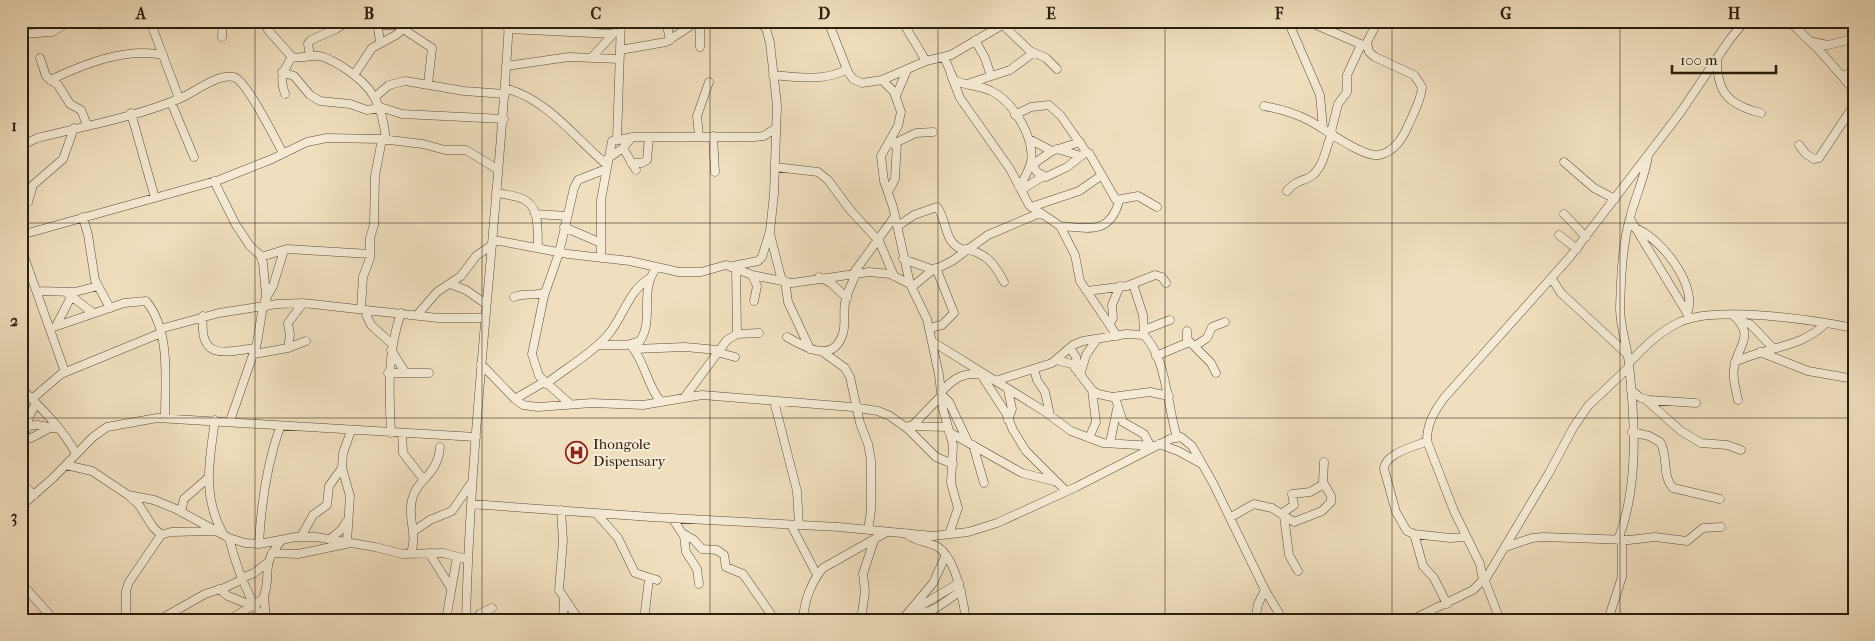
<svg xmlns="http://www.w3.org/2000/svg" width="1875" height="641" font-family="'IM FELL French Canon',serif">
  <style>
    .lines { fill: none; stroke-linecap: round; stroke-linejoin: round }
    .street-casing { stroke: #5d4e38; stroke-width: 9 }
    .street { stroke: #f5ead5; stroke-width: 8 }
    .grid { fill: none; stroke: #2c1e0c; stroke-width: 1; stroke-opacity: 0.55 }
    .labels { text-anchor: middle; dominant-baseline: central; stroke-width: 4; stroke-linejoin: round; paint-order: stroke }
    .poi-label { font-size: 15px; fill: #2c1e0c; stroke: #f5ead5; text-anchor: start }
    .neatline { fill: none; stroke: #2c1e0c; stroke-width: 2 }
    .grid-label { font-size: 16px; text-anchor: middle; font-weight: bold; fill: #2c1e0c }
  </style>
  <rect width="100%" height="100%" fill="#f0dfbe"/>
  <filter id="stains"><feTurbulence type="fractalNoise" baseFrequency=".004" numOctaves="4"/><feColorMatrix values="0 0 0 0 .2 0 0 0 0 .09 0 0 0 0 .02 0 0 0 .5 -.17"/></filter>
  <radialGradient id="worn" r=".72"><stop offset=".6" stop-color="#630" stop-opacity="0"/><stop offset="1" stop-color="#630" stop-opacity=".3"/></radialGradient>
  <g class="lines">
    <defs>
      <path id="street" d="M83 21C96 27 105 25 118 21
        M150 21 179 98
        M264 21 268 30 292 57C283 71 279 78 285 94
        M357 21 377 24
        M377 21 380 42
        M542 21 551 30
        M666 21 670 40
        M754 21 765 27
        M828 21 848 72 853 79 862 83 882 80 926 61 951 55 1009 21
        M902 21 926 61
        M1288 21 1320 95 1323 128
        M1307 21 1365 46
        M1789 21 1819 50 1854 90
        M1002 24 1030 51 1046 58 1057 69
        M377 25H405
        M403 29 432 48 428 84
        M508 29 613 34
        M21 34 52 32 70 21
        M222 37 223 21
        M975 40 985 58 991 76
        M1813 42 1828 45 1848 40
        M700 47V21
        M620 50 666 42 698 21
        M310 56 308 44 311 40 336 29 348 21
        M292 57C301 59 309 55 319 56 327 57 336 63 343 67 374 87 382 104 386 140
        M592 57 614 33
        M944 57 954 80C964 86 980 85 991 91 1013 101 1035 138 1031 162 1029 171 1024 179 1019 187
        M40 58 46 76 58 85 70 104 81 110 87 125
        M1717 60C1717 93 1729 105 1761 113
        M506 66 569 57 619 59
        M282 72 294 76 310 95 320 101 350 104 367 110 381 108
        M354 75 372 48 396 35 412 21
        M773 75C798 77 825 82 847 69
        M951 75 960 98 1010 169 1029 205 1060 226 1075 255 1080 281 1117 336
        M1844 76 1854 70
        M50 80C84 64 126 47 163 55
        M882 80 894 92 901 112 898 126 881 156 884 181 893 207 910 284 927 319 939 375 943 409 953 445 951 483 958 508 949 534
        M967 84 1010 70 1033 53
        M505 88C548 100 573 136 606 164
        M896 96 907 70
        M375 97 389 85 405 81 464 91 505 94
        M171 102 194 157
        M1264 106C1280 109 1294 113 1308 120 1324 128 1363 158 1379 155 1394 152 1402 139 1408 126 1413 114 1421 101 1422 87L1414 75 1375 57 1369 52 1367 42 1378 21
        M380 107 402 114 504 119
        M131 113 155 198
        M1015 115 1031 107 1049 105 1061 116 1087 153
        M1331 132 1338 104 1347 92V75L1361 45
        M699 136 697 116 709 82
        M713 136 715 172
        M617 139 621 21
        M1029 139 1052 151
        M893 144 916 133 933 132
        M1799 145 1806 154 1814 159 1819 158 1854 105
        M21 146 37 138C85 126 136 117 181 98 195 92 218 73 234 77 247 81 275 139 283 153
        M623 148 636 170
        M1057 149 1081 156
        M607 159 623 148 632 137
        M1564 162 1594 188 1615 199
        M631 163H642L647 160 649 137
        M1031 163 1037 172 1046 177 1067 167 1085 153H1089L1116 200 1138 196 1157 207
        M1032 165 1052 151 1080 142
        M775 167 818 172 828 180 851 211 879 241 894 276
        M214 181 236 225 250 246 260 255 263 263 267 306
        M1021 190 1042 177
        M1287 191C1296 179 1305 182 1314 174 1325 163 1326 146 1332 133
        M496 192C504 195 515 195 523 199 541 207 537 232 538 248
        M888 192 895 179 897 142
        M28 202 33 185 63 159 74 128
        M1031 207 1079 191 1102 175
        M535 214 567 216
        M1564 214 1586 237
        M83 217 88 235 95 280 110 308
        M1630 219 1690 318
        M898 226 914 215 937 207C948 221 943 244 964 250
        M1060 226C1088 228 1110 235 1119 201
        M564 227 601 243
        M1635 228C1660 237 1699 286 1687 313
        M770 234 782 281
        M21 235 219 180 272 159 307 142 327 138 381 139 423 144 445 150H466L497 169
        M1559 235 1577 249
        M494 240 568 254 630 261 679 272H701L726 265 752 275 792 283 869 272 890 274 910 284
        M21 248 65 372
        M966 249C987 254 994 263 1004 282
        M261 257 287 249 370 254
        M601 258V200L612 141 634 137H754L764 136 776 128
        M903 259 934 270
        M733 266 758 261 762 257 770 231 774 194 777 105 770 43 764 21
        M736 268 737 334
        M853 274 895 216
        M752 275 757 286 754 301
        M819 277 831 283 847 298
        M1552 279 1561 293 1627 354
        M785 281 788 302 810 349
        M450 284 466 290 486 304
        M1133 284 1143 315 1144 335
        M912 287 930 272 952 261 988 235 1040 213
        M37 291 75 292 98 286
        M1087 291 1127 286 1155 275 1162 277 1166 283
        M66 292 93 313
        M514 297C525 292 535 297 545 292
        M265 300 273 286 284 250
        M361 309 363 277 370 258V238L374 225 375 176 382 139
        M364 310 371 325 392 344
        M417 315 437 292 461 276 476 256 492 245
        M1733 315C1756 336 1738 344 1734 368 1732 378 1736 390 1738 400
        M203 316C199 361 223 352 256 348
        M1739 321 1750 324 1773 348
        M1110 324 1113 318 1112 305 1120 286
        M56 326 71 297
        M51 328 124 303 146 301C171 331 165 380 165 418
        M929 328 942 325 954 313 936 268
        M160 329 219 313 277 304 303 303 438 318H485
        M1144 330 1170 320
        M787 337C806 348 834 364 843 333 846 324 843 312 845 303 847 292 852 283 856 274
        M1188 340 1211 363 1216 373
        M933 342 1044 411 1071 431 1103 443 1155 446
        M599 345H626L640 341C655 318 638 291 657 267
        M1195 346 1207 338 1212 327 1225 322
        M632 347C646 364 647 386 661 402
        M288 348 290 335 288 323 303 303
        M1070 348 1076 357 1077 370
        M634 349 685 347 718 350
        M391 350 405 372
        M717 352 735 357
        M823 352 845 368 850 377 860 423 868 444 871 460V510L868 530
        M1760 352 1808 371 1854 379
        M254 354 288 348 306 341
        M1156 356 1187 343V331
        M1056 360 1072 364 1092 390 1098 394 1112 397 1150 392 1169 396
        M1735 362C1765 347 1802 348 1826 323
        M1629 363C1644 347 1660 331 1680 322 1715 305 1814 320 1854 328
        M481 364 515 399 523 405 538 407 592 403 643 405 702 395 852 407 878 411 890 416 908 429 936 457 953 464
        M1034 369 1037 380 1045 392 1050 415
        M388 373H429
        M980 373 1006 413 1013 430 1026 451 1066 491
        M1080 375 1086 355 1097 339
        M995 381 1052 363 1073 345 1083 341 1126 334 1144 335C1167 359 1167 406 1177 437
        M546 384C566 368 590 355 607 336 624 317 627 292 650 278
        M21 388C41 408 63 429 76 454
        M1008 390 1012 409 1008 420
        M1631 390 1641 398 1649 400 1696 403
        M941 392C953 379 964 371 982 375
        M1115 397 1123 422 1144 434 1150 445
        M684 398 727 340 737 334 759 333
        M32 399 61 374 161 333
        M515 399 544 382
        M1645 399 1681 431 1701 443 1727 445 1741 450
        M774 401 797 491 799 525
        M570 404 539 376 532 354 544 296 559 253 574 188 578 180 606 169
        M215 420C209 463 202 495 223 534
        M230 421 257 343 263 306
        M26 426 38 425 59 429
        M909 426 947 427
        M911 427 942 395 949 402 968 442
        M949 432 1022 473 1054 481
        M1632 432 1649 436 1660 442C1669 456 1661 475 1673 488L1720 499
        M391 433C389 391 387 353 401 313
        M402 433 403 453 424 480
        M1089 438 1096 422 1092 390
        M24 439 31 438 50 428
        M1427 441C1414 447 1385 453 1384 469L1396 512 1407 531 1414 534 1450 538 1466 537
        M1110 443 1117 409
        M1159 444 1178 451 1202 464
        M973 445 984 483
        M21 450 29 417 36 403
        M66 465 92 471 128 495 139 505 153 527 161 535
        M21 483 34 495
        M128 495 154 500 176 509 229 538 245 543 259 544 296 537H316L375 547 403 554 443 553 467 559
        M471 504 651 517 839 527 933 536 968 532 997 523 1076 487 1170 439 1181 437 1192 446 1213 483 1265 590 1283 620
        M21 506 53 478 93 437 107 427 157 418 476 437
        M561 510 563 541 559 590 579 620
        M181 512 184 499 208 478
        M596 513 618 538 635 573 657 580
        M1281 514 1294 505 1292 494 1310 492 1324 484
        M1284 516 1289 555 1298 571
        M1231 517 1254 504 1272 508 1294 522 1322 511 1331 502V496L1323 482 1324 462
        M672 518 684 536 686 552 697 569 699 584
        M791 525 817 575
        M414 531 430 520 452 511 472 482
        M682 533 694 540 702 549 717 550 724 555 726 567 743 574 775 620
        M905 533C915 542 927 541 938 547 956 559 963 599 966 620
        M1414 534 1423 566 1434 578 1447 604
        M301 537 313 515 327 505 329 486 342 468
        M229 538C236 566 247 595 263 620
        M330 539 341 530 347 521
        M1618 540C1639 486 1635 421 1629 364 1627 345 1620 327 1620 308 1621 278 1622 246 1630 218 1635 197 1645 177 1648 156
        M347 542 350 496 342 468 343 453 351 431
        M259 544C261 504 267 464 280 427
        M1506 547 1532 538 1543 537 1629 540 1655 537 1687 541 1703 528 1721 527
        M272 553 298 554 346 544
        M411 553C418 533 407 519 412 500 416 479 438 476 440 447
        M429 553 451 588
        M1483 576 1500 620
        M242 578 254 573 267 563
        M1485 580 1549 473 1573 428 1588 406 1629 367
        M21 583 54 620
        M219 589 228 596 253 606
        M264 596 266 620
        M912 611 959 583
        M126 620V591L129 582 161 535 171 532 213 531
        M159 620 205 594 224 588 243 579
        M229 620 263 599C273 573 259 567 281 541
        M446 620 457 557
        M466 620C471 419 498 221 509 21
        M474 620 481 613 492 608
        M563 620 564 600
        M644 620 649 579
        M803 620C804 602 811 582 823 568L887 532
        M861 620 865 592 863 574 874 540
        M902 620 933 583 946 555
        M908 620 936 608 961 591
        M1255 620 1258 604 1265 590
        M1411 620 1473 590 1483 580 1480 564 1454 511 1427 441C1427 423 1434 412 1444 398L1569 258 1680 113 1730 39 1745 21
        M1608 620 1622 577V540"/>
    </defs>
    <!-- street casing -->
    <use href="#street" class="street-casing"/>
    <!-- street -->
    <use href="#street" class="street"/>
  </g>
  <!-- grid -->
  <path class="grid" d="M255 21V620M482 21V620M710 21V620M938 21V620M1165 21V620M1392 21V620M1620 21V620M21 223H1854M21 418H1854"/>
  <!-- icons -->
  <defs>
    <symbol id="hospital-ring" viewBox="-11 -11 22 22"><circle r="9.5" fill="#f5ead5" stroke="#8f2418" stroke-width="1.5"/><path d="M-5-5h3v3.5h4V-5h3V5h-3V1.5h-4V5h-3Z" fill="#8f2418"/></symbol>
  </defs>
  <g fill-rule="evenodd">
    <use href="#hospital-ring" x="564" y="440" width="25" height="25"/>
  </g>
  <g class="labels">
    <!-- poi labels -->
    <g class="poi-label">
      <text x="593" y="444">Ihongole<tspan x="593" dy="17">Dispensary</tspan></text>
    </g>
  </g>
  <!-- margin -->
  <rect width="1875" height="641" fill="none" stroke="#f0dfbe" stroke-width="55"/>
  <!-- scale -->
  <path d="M1672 65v8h104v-8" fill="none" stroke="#2c1e0c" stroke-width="2.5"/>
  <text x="1680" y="65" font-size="15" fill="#2c1e0c" stroke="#f5ead5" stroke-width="4" paint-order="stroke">100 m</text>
  <rect x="28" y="28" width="1820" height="586" class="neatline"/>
  <g class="grid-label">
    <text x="141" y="19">A</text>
    <text x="369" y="19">B</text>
    <text x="596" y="19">C</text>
    <text x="824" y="19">D</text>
    <text x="1051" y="19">E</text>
    <text x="1279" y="19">F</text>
    <text x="1506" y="19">G</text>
    <text x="1734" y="19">H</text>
    <text x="14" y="131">1</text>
    <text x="14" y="326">2</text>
    <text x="14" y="522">3</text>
  </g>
  <rect width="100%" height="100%" filter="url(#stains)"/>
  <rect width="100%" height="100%" fill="url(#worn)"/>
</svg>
